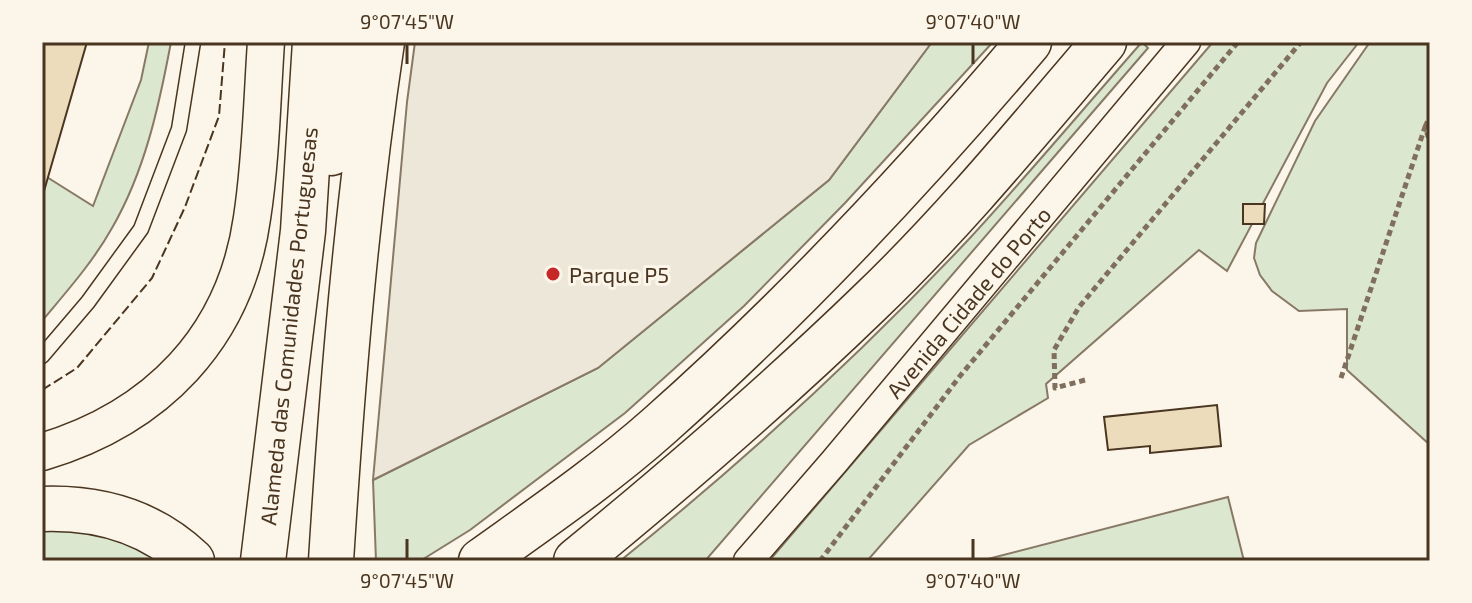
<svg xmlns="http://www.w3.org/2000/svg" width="1472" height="603" font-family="'Exo 2',sans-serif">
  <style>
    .green { fill: #dce7d0; stroke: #887966; stroke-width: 2 }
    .parking { fill: #ede7d9; stroke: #887966; stroke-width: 2 }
    .building { fill: #ecdcbc; stroke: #4a3520; stroke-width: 2 }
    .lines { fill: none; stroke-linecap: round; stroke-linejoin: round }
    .service-casing { stroke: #4a3520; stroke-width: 17 }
    .minor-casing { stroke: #4a3520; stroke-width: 31 }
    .tertiary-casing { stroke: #4a3520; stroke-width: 39 }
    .primary-casing { stroke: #4a3520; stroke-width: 47 }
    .trunk-casing { stroke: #4a3520; stroke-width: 47 }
    .path { stroke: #7f6f5c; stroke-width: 5; stroke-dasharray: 6 4; stroke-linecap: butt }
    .service { stroke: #fbf6e9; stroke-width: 14 }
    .minor { stroke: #fbf6e9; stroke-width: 28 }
    .tertiary { stroke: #fbf6e9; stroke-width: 36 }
    .primary { stroke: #fbf6e9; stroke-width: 44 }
    .trunk { stroke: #fbf6e9; stroke-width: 44 }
    .fence { stroke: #4a3520; stroke-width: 2; stroke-dasharray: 10 4; stroke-linecap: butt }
    .ticks { fill: none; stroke: #4a3520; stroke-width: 3 }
    .poi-dot { fill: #c62828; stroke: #fbf6e9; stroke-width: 3 }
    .labels { text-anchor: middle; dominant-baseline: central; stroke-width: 6; stroke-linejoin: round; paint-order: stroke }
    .poi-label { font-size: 22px; fill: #4a3520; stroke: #fbf6e9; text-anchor: start }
    .street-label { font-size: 22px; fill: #4a3520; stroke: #fbf6e9 }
    .neatline { fill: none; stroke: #4a3520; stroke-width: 3 }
    .ticks-label { font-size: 20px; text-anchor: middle; fill: #4a3520 }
  </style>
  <rect width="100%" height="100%" fill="#fbf6e9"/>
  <!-- green -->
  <path class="green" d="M149 42H171C159 106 145 171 112 228 93 262 67 291 42 321V174L93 206 141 80Z
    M932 42H993L845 203 744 306 625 413 470 530 420 561H376L373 480 598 368 829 180Z
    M1142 42 1148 48 705 561H620C743 462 861 354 969 239 1028 175 1084 108 1142 42Z
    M1213 42H1359L1327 83 1227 271 1199 250 1046 384 1048 398 969 445 867 561H769Z
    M1370 42H1430V445L1347 370V309L1299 311 1272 291 1260 275 1254 258 1256 243 1315 121Z
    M1228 497 1244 561H980Z
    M42 528C79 528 131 531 157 561H42Z"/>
  <!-- parking -->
  <path class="parking" d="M415 42H932L829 180 598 368 373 480 407 102Z"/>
  <!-- building -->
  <path class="building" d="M42 42H87L42 198Z
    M1243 204H1265L1264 224H1243Z
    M1217 405 1221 446 1150 453V446L1108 450 1104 417Z"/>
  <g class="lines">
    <defs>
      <path id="service" d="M42 356 88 302 141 229 179 129 193 42"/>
      <path id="minor" d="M748 561 834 462 1186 42"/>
      <path id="tertiary" d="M42 452C156 418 235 338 252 218 261 160 262 100 266 42"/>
      <path id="primary" d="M331 153 352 42
        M263 561 303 231 315 42
        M331 561C342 387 356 214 382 42"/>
      <path id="trunk" d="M42 509C99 507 150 521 192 561
        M481 561C541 518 604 475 659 426 792 308 914 178 1029 42
        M576 561C676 479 775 394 868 304 953 223 1028 131 1104 42"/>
    </defs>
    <!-- service casing -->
    <use href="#service" class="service-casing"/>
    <!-- minor casing -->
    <use href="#minor" class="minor-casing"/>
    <!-- tertiary casing -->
    <use href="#tertiary" class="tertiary-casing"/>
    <!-- primary casing -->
    <use href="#primary" class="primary-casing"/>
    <!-- trunk casing -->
    <use href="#trunk" class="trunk-casing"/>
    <!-- path -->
    <path class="path" d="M1425 127 1430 116
      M1341 378 1425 127 1430 142
      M1085 380 1055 388 1054 350 1079 307 1301 42
      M820 561 960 376 1238 42"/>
    <!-- service -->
    <use href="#service" class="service"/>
    <!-- minor -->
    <use href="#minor" class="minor"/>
    <!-- tertiary -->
    <use href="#tertiary" class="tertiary"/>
    <!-- primary -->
    <use href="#primary" class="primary"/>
    <!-- trunk -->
    <use href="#trunk" class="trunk"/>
    <!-- fence -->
    <path class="fence" d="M42 390 77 368 152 278 185 207 219 116 225 42"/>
  </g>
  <!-- ticks -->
  <path class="ticks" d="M407 44V64M973 44V64M407 539V559M973 539V559"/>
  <!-- markers -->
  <circle class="poi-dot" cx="553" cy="274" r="8"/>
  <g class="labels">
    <!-- poi labels -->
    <g class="poi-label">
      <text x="569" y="274">Parque P5</text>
    </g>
    <!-- street labels -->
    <g class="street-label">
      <text transform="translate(968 302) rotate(-50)">Avenida Cidade do Porto</text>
      <text transform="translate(288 326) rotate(-84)">Alameda das Comunidades Portuguesas</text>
    </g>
  </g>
  <!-- border -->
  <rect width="1472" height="603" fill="none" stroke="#fbf6e9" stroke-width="88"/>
  <rect x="44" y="44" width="1384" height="515" class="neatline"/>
  <g class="ticks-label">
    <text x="407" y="29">9°07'45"W</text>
    <text x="973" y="29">9°07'40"W</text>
    <text x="407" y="588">9°07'45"W</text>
    <text x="973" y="588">9°07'40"W</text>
  </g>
</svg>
